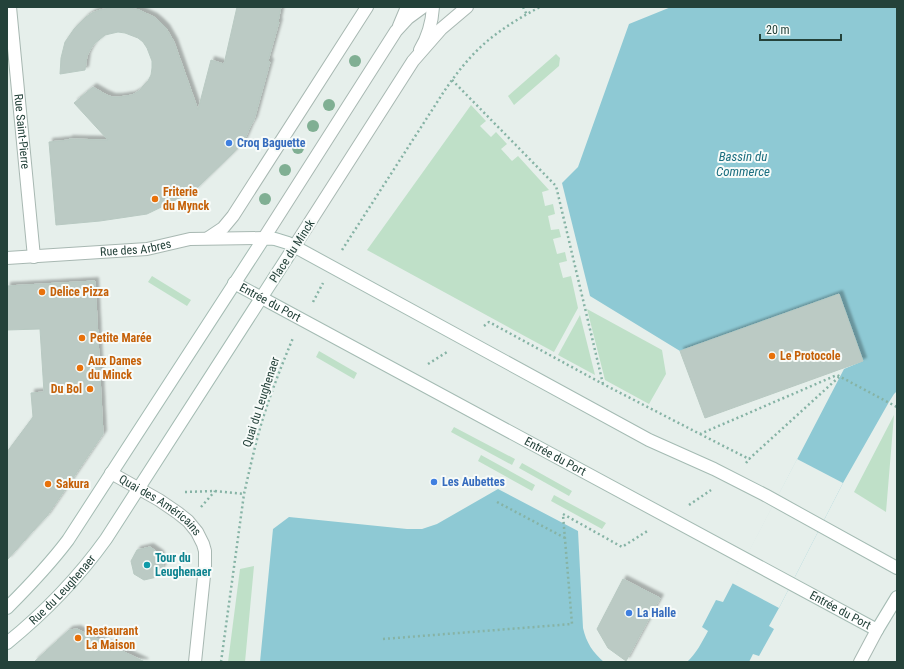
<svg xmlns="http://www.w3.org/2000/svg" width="904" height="669" font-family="'Roboto Condensed',sans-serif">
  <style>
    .green { fill: #bfe0c8 }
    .water { fill: #8ec9d4 }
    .pier { fill: #e6efeb }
    .building { fill: #bbcac4; stroke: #b8c9c2; filter: url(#shadow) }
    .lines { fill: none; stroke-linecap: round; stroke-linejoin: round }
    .minor-casing { stroke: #a8b8b2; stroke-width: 14 }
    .tertiary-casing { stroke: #a8b8b2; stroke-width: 14 }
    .secondary-casing { stroke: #a4bbb3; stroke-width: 14 }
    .path { stroke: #86b3a5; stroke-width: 2.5; stroke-dasharray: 2 3; stroke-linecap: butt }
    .minor { stroke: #fff; stroke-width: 12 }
    .tertiary { stroke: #fff; stroke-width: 12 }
    .secondary { stroke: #fff; stroke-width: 12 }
    .tree { fill: #80af93 }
    .shop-dot { fill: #3f7fe0; stroke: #f7fbf9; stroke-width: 1.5 }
    .food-dot { fill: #e8710a; stroke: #f7fbf9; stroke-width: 1.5 }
    .culture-dot { fill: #0f9aa8; stroke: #f7fbf9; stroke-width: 1.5 }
    .labels { text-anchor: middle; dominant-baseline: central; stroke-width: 4; stroke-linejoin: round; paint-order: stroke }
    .street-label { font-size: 12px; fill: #24423a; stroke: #f7fbf9 }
    .shop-label { font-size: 12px; font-weight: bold; fill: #366cbe; stroke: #f7fbf9; text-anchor: start }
    .food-label { font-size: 12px; font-weight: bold; fill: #c56008; stroke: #f7fbf9; text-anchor: start }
    .culture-label { font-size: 12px; font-weight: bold; fill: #0d838f; stroke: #f7fbf9; text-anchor: start }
    .water-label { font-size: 13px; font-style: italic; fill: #1c6f80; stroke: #f7fbf9 }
  </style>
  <defs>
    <filter id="shadow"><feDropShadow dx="3.5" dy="-3.5" stdDeviation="1" flood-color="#0004"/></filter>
  </defs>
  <rect width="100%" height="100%" fill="#e6efeb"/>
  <!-- green -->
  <path class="green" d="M556 54 560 58 559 66 514 105 508 96Z
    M471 105 486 121 480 126 491 137 496 132 507 144 501 149 512 161 518 156 549 190 542 192 545 206 553 204 555 214 548 216 551 230 559 229 561 237 553 239 557 254 565 252 567 261 559 263 563 278 571 276 578 308 554 352 367 250Z
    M152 276 191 300 187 306 148 282Z
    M587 309 662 350 666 374 649 404 605 380Z
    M580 315 595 375 558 355Z
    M319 351 357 373 354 379 316 357Z
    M894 415 886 512 854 492Z
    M454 427 515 459 512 465 451 432Z
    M481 455 535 485 532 491 478 461Z
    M522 463 572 491 569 496 519 468Z
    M554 495 606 523 602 529 551 501Z
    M254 566 245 662H228L240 569Z"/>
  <!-- water -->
  <path class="water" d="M671 7H897V391L894 394 889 402 843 483 779 608 769 626 774 629 759 656 753 654 749 662H687C696 654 702 642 708 631L702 627 716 600 723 602 844 369 863 361 839 294 680 351 590 296 562 183 578 167 629 24Z
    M498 489 578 531 583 628C586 642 593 653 604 662H260L273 529 289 517 407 529H422L437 524Z"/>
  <!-- pier -->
  <path class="pier" d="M797 459 843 483 779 608 732 583Z"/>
  <!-- building -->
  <path class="building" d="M113 7H126L139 10 154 17 160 22 166 28 174 42 198 110 211 60 224 64 237 7H281L278 22H279L268 61 270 62 254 120 250 127 244 141 233 153 194 191 147 214 100 221 56 225 49 142 69 140V139L108 140 74 103 93 87 105 94 112 97H119L132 95 139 91 143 86 148 81 151 75 152 68V61L147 48 143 42 138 38 125 33 118 32 105 35 94 44 90 50 87 56 85 70 60 74 61 58 65 42 74 29 86 17 92 13 100 10Z
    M95 281 103 434 47 516 33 531 7 560V452L33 417 31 393 44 392 40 329 7 330V286Z
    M839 294 863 361 705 418 680 351Z
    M150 547 160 554 163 566 157 577 144 580 134 574 131 561 137 550Z
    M623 579 660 598 626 661 608 648 597 629Z
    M77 629 145 662H34L69 630Z"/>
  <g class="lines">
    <defs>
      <g id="minor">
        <path id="s1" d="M10 7 34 257"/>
        <path d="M399 26 407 7"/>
        <path d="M420 50C428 37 432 22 433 7"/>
        <path d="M208 238 223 228 233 216 367 7"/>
        <path id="s2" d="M7 258 147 249 190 239 264 238"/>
        <path id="s3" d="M111 473 159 500 178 513 188 521 197 532 203 544 205 551V566L195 662"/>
        <path d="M860 662 877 630"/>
      </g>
      <path id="tertiary" d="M264 238 396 31 408 18 423 7
        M294 247 413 61 441 29 467 7"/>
      <g id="secondary">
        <path id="s4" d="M234 283 877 630 897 597"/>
        <path d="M7 608C29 586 50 564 68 540L264 238 275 239 288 243 649 440 714 469 765 495 897 568"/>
        <path id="s5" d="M7 643C44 613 78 578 106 539L294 247"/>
      </g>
    </defs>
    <!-- minor casing -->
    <use href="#minor" class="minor-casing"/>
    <!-- tertiary casing -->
    <use href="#tertiary" class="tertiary-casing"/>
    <!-- secondary casing -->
    <use href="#secondary" class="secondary-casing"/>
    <!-- path -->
    <path class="path" d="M523 7 527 15
      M452 80 556 186 603 384
      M342 250 443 93C455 75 469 57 485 43 501 29 521 17 540 7
      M313 302 323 283
      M484 326 489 322 603 384 700 434 837 375 897 407
      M428 364 447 352
      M700 434 749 459
      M746 463 749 459 839 377
      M185 492 215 491 244 494
      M497 502 565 538
      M689 505 711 490
      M201 507 215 491
      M563 514 622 547 649 530
      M383 639 572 624 563 515
      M221 662 244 494C249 472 254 450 260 428 269 397 281 367 293 338"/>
    <!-- minor -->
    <use href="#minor" class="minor"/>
    <!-- tertiary -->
    <use href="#tertiary" class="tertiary"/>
    <!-- secondary -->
    <use href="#secondary" class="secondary"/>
  </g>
  <!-- trees -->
  <g class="tree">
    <circle cx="355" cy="61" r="6"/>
    <circle cx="329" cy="105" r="6"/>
    <circle cx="313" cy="126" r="6"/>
    <circle cx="298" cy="148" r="6"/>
    <circle cx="285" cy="170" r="6"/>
    <circle cx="265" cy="199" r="6"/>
  </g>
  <!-- markers -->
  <g class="shop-dot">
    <circle cx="229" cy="143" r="4"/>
    <circle cx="434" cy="482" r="4"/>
    <circle cx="629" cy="613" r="4"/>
  </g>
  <g class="food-dot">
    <circle cx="155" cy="199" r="4"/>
    <circle cx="42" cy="292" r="4"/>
    <circle cx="82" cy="338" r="4"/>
    <circle cx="772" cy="356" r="4"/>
    <circle cx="80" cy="368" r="4"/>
    <circle cx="90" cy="389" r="4"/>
    <circle cx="48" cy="484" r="4"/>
    <circle cx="78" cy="638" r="4"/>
  </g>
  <circle class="culture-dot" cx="147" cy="565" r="4"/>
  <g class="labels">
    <!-- street labels -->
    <g class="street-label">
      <text stroke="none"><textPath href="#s1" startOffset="125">Rue Saint-Pierre</textPath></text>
      <text stroke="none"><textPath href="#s2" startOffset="129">Rue des Arbres</textPath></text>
      <text transform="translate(292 251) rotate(-57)">Place du Minck</text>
      <text stroke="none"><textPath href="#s4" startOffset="41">Entrée du Port</textPath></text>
      <text transform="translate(261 402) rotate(-72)">Quai du Leughenaer</text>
      <text stroke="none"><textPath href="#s4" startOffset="365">Entrée du Port</textPath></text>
      <text stroke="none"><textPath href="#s3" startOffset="59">Quai des Américains</textPath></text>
      <text stroke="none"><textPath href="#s5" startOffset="77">Rue du Leughenaer</textPath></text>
      <text stroke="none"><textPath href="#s4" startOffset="689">Entrée du Port</textPath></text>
    </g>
    <!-- shop labels -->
    <g class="shop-label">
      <text x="237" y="143">Croq Baguette</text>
      <text x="442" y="482">Les Aubettes</text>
      <text x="637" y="613">La Halle</text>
    </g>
    <!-- food labels -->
    <g class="food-label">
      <text x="163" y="192">Friterie<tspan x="163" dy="14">du Mynck</tspan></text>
      <text x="50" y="292">Delice Pizza</text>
      <text x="90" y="338">Petite Marée</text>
      <text x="780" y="356">Le Protocole</text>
      <text x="88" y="361">Aux Dames<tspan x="88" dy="14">du Minck</tspan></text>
      <text x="82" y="389" text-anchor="end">Du Bol</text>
      <text x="56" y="484">Sakura</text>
      <text x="86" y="631">Restaurant<tspan x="86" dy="14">La Maison</tspan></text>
    </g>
    <!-- culture labels -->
    <g class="culture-label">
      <text x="155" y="558">Tour du<tspan x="155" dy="14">Leughenaer</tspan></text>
    </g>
    <!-- water labels -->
    <g class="water-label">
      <text x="743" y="156">Bassin du<tspan x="743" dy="15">Commerce</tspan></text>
    </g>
  </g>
  <!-- border -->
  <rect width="904" height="669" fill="none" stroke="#24423a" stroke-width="16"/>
  <!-- scale -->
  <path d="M760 34v6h81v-6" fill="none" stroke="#24423a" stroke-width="2"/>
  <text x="766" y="34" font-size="12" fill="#24423a" stroke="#f7fbf9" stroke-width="3" paint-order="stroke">20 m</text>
</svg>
